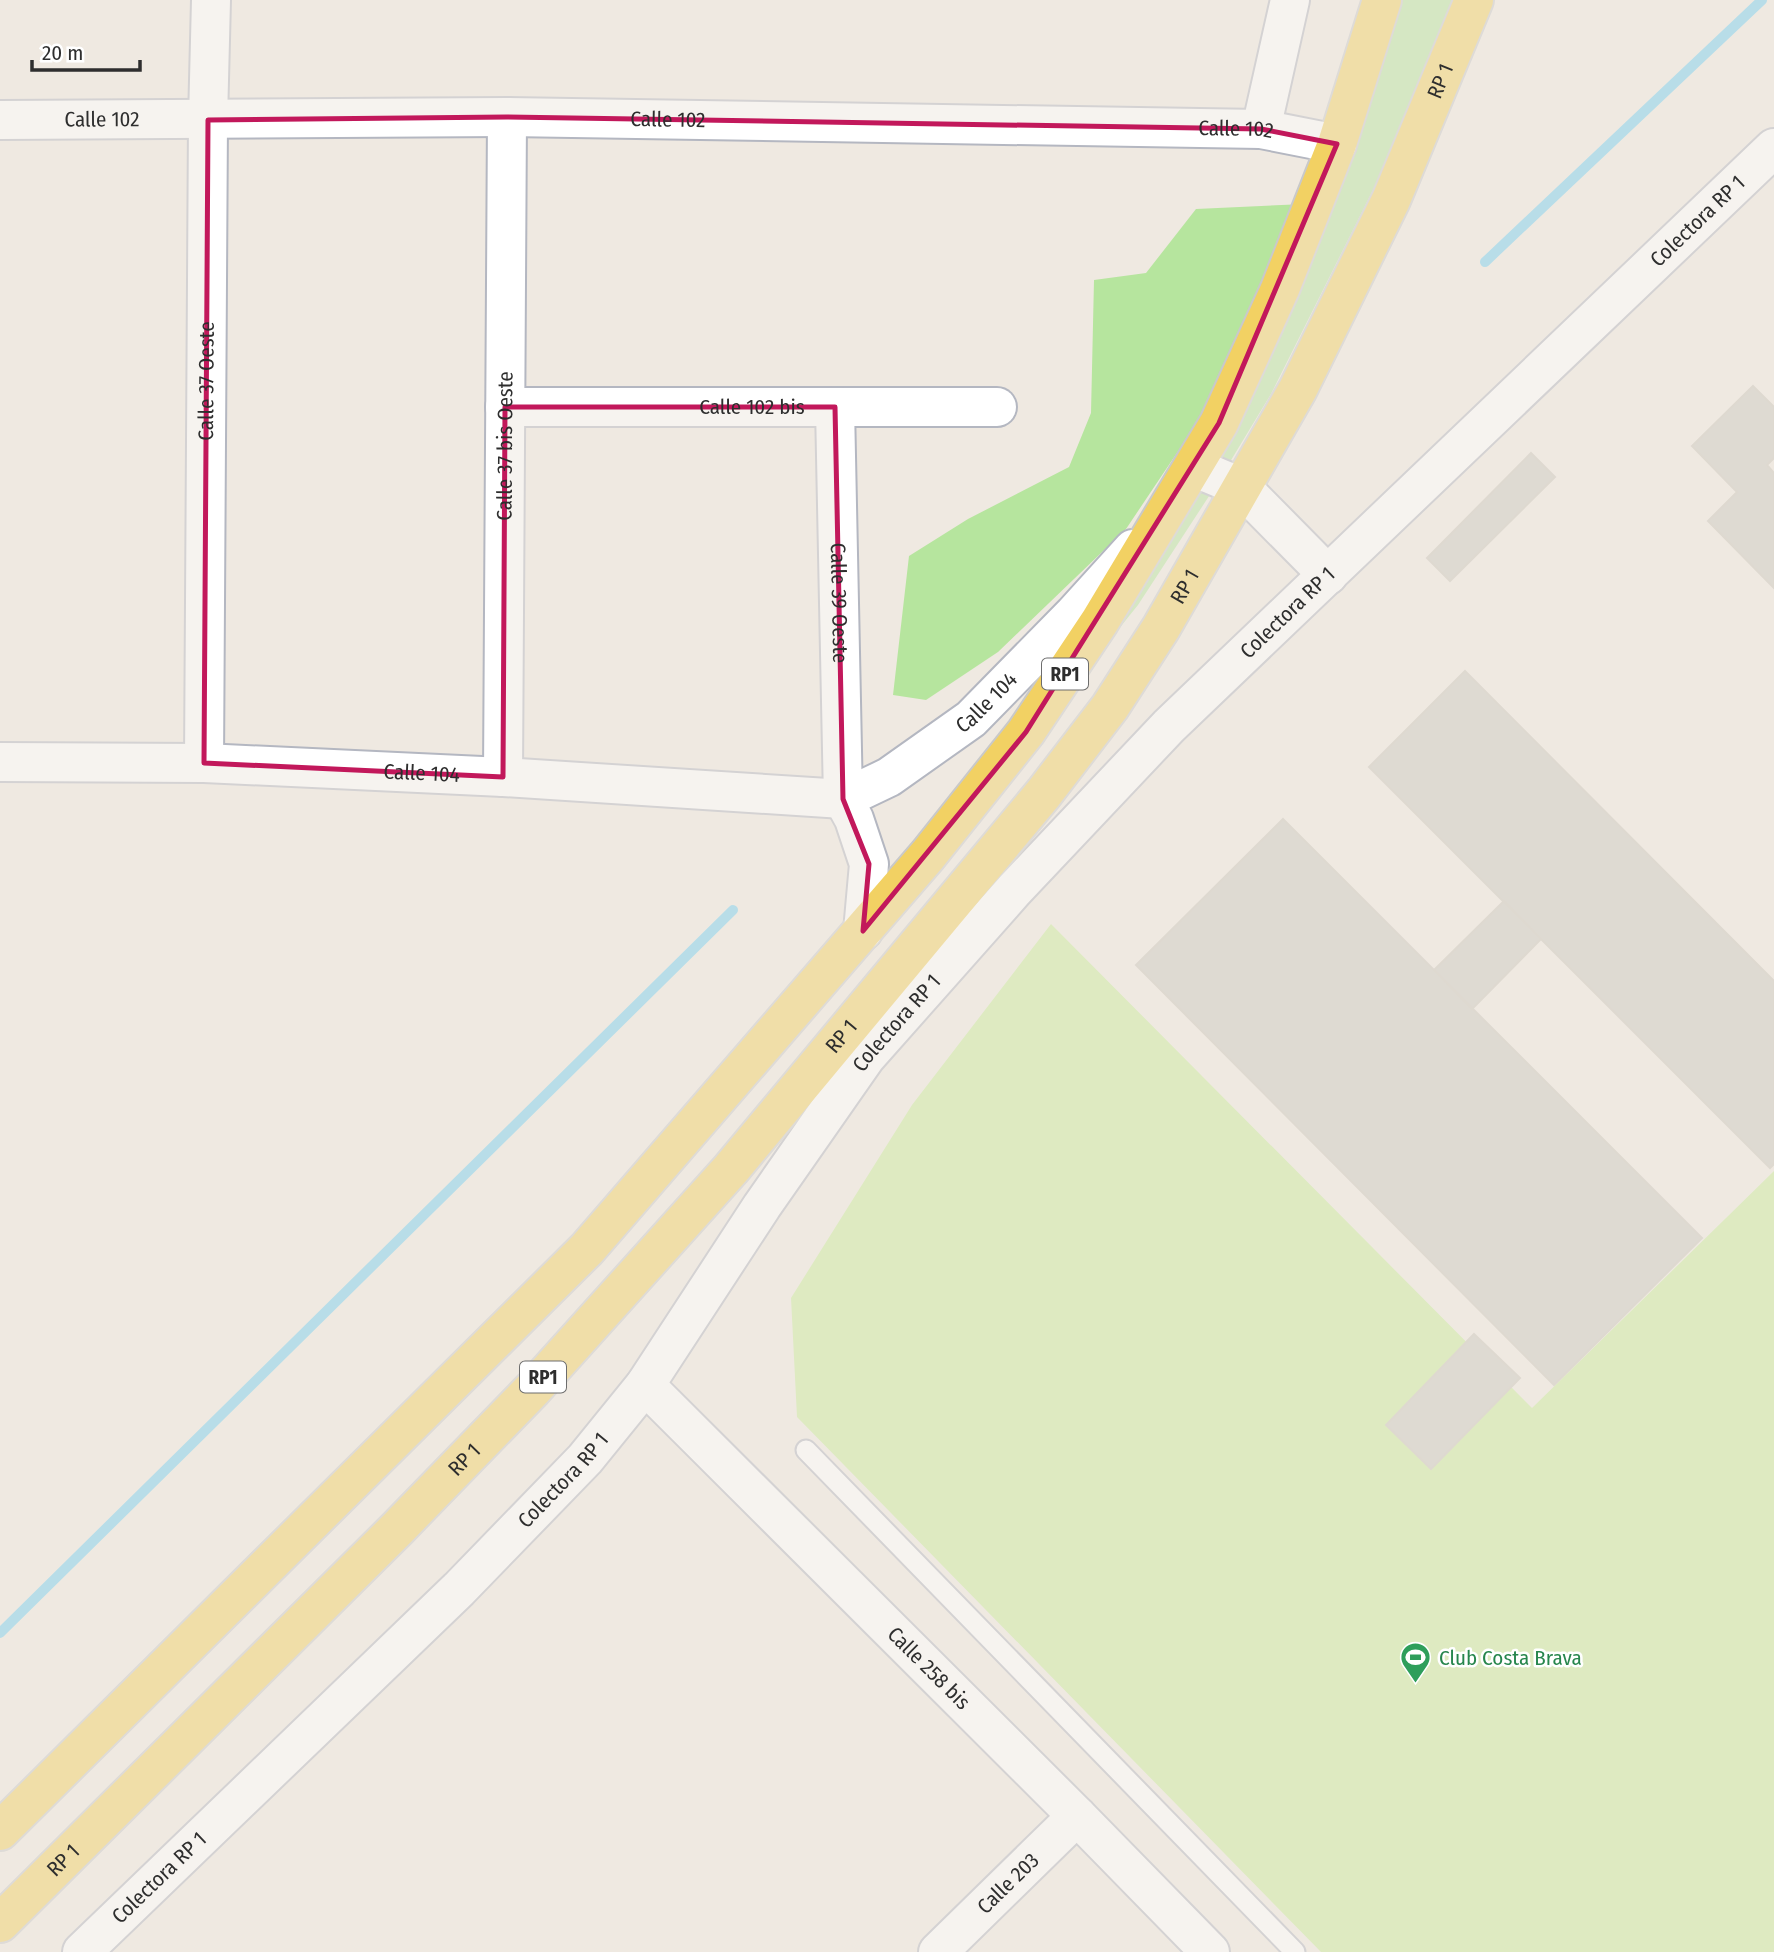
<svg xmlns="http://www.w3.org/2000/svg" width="1774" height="1952" font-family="'Fira Sans Condensed',sans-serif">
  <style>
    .green { fill: #b6e59e }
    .pitch { fill: #c9ec9a }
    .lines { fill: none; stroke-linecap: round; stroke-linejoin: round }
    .stream { stroke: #75cff0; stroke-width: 10 }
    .building { fill: #cbc7bf; stroke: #cbc5ba; stroke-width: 2 }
    .service-casing { stroke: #b4b7c1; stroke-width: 23 }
    .minor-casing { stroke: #b4b7c1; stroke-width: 42 }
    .secondary-casing { stroke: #b4b7c1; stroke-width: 42 }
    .primary-casing { stroke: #c9c9c9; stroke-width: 42 }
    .service { stroke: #fff; stroke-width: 19 }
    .minor { stroke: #fff; stroke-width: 38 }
    .secondary { stroke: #fff; stroke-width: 38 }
    .primary { stroke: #f2d163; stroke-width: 38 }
    .marked { fill: none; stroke: #c2185b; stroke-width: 5; stroke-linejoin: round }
    .labels { text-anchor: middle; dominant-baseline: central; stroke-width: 5; stroke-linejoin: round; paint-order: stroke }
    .shield { fill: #fff; stroke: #6d6d6d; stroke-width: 2 }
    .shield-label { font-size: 19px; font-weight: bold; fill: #2e2e2e }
    .street-label { font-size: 21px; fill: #2e2e2e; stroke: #fff }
    .leisure-label { font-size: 21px; fill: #27864d; stroke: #fff; text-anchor: start }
  </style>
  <rect width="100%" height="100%" fill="#efe9e1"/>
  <!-- green -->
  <path class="green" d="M1397 0H1452L1376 184 1271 394 1213 490 1138 605 1043 723 1123 595Z
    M1305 204 1199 420 1126 529 998 652 926 700 893 695 909 556 968 519 1069 467 1091 413 1094 280 1146 273 1196 209Z"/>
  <!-- pitch -->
  <path class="pitch" d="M1051 924 1532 1408 1774 1171V1952H1321L797 1417 791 1298 912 1105Z"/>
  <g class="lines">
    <!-- stream -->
    <path class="stream" d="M1485 262 1762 0
      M0 1633 733 910"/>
  </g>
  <!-- building -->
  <path class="building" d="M1753 386 1774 407V458L1767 465 1774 473V588L1708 521 1737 492 1692 446Z
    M1531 453 1555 477 1450 581 1427 558Z
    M1465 671 1774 981V1164L1770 1168 1369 767Z
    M1283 819 1702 1238 1554 1385 1136 965Z
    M1504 901 1541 939 1472 1009 1434 970Z
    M1474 1334 1520 1378 1431 1469 1386 1425Z"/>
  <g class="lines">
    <defs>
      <path id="service" d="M806 1450 1295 1952"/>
      <g id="minor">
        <path id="s1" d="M0 120 507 117 1261 129 1337 144"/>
        <path d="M1261 129 1290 0"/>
        <path id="s2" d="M505 407H997"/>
        <path id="s3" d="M835 407 843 799 854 819 869 864 863 931"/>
        <path d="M1193 467 1241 487 1328 575"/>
        <path id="s4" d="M0 762 204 763 503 777 843 799 889 777 971 719 1074 614 1133 549"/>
        <path id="s5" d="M204 763 208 120 211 0"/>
        <path id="s6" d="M503 777 507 117"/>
        <path id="s7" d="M645 1385 1077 1816 1210 1952"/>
        <path id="s8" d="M938 1952 1077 1816"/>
      </g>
      <g id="secondary">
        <path id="s9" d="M82 1952 459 1589 585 1459 645 1385 762 1206 866 1057 1014 890 1169 726 1774 148"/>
      </g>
      <g id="primary">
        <path d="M0 1831 587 1249 928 855 1026 732 1100 621 1219 423 1280 289 1337 144 1382 0"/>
        <path id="s10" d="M0 1923 398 1528 533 1389 731 1169 1044 793 1110 707 1161 628 1298 389 1391 200 1474 0"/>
      </g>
    </defs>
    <!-- service casing -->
    <use href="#service" class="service-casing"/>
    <!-- minor casing -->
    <use href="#minor" class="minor-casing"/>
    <!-- secondary casing -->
    <use href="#secondary" class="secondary-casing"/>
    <!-- primary casing -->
    <use href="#primary" class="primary-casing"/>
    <!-- service -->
    <use href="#service" class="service"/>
    <!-- minor -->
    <use href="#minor" class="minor"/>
    <!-- secondary -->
    <use href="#secondary" class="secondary"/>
    <!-- primary -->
    <use href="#primary" class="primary"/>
  </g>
  <!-- marked area -->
  <path d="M0 0H1774V1952H0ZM507 117 1261 129 1337 144 1219 423 1026 732 863 931 869 864 843 799 835 407H505L503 777 204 763 208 120Z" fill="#efe9e1" fill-opacity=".55" fill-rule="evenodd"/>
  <path class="marked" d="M507 117 1261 129 1337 144 1219 423 1026 732 863 931 869 864 843 799 835 407H505L503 777 204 763 208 120Z"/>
  <!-- icons -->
  <defs>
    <symbol id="stadium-pin" viewBox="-11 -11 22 30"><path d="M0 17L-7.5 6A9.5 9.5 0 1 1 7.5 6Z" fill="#2e9e5b" stroke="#fff"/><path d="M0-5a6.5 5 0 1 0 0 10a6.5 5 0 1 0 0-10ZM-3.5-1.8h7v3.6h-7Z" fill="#fff"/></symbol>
  </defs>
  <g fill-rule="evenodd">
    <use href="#stadium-pin" x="1398" y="1640" width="35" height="47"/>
  </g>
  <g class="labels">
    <!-- shield labels -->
    <g class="shield">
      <rect x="1042" y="658.5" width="46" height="31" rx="5"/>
      <rect x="520" y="1361.5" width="46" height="31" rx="5"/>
    </g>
    <g class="shield-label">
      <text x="1065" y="674">RP1</text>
      <text x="543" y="1377">RP1</text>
    </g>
    <!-- street labels -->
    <g class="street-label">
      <text stroke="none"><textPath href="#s10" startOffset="2357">RP 1</textPath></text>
      <text stroke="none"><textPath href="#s1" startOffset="102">Calle 102</textPath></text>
      <text stroke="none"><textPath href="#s1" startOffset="668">Calle 102</textPath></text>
      <text stroke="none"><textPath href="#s1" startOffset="1236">Calle 102</textPath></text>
      <text stroke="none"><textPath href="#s9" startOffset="2375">Colectora RP 1</textPath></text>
      <text stroke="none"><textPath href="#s5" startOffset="382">Calle 37 Oeste</textPath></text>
      <text stroke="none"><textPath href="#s2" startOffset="247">Calle 102 bis</textPath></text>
      <text stroke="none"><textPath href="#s6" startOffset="331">Calle 37 bis Oeste</textPath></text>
      <text stroke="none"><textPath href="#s10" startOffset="1790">RP 1</textPath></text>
      <text stroke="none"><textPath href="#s3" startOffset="196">Calle 39 Oeste</textPath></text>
      <text stroke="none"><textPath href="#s9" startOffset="1808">Colectora RP 1</textPath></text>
      <text stroke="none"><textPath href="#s4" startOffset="1018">Calle 104</textPath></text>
      <text stroke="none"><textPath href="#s4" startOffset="422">Calle 104</textPath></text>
      <text stroke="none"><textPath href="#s9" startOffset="1241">Colectora RP 1</textPath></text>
      <text stroke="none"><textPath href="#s10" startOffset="1223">RP 1</textPath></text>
      <text stroke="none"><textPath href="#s10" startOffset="656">RP 1</textPath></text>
      <text stroke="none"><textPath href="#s9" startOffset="674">Colectora RP 1</textPath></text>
      <text stroke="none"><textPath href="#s7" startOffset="401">Calle 258 bis</textPath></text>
      <text stroke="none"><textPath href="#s10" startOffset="89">RP 1</textPath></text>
      <text stroke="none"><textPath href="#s9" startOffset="107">Colectora RP 1</textPath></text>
      <text stroke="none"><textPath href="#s8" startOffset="98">Calle 203</textPath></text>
    </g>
    <!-- leisure labels -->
    <g class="leisure-label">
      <text x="1439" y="1658">Club Costa Brava</text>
    </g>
  </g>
  <!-- scale -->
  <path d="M32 60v10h108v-10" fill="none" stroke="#2e2e2e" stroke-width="3.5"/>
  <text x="42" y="60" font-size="21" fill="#2e2e2e" stroke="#ffffff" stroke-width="5" paint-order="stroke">20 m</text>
</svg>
